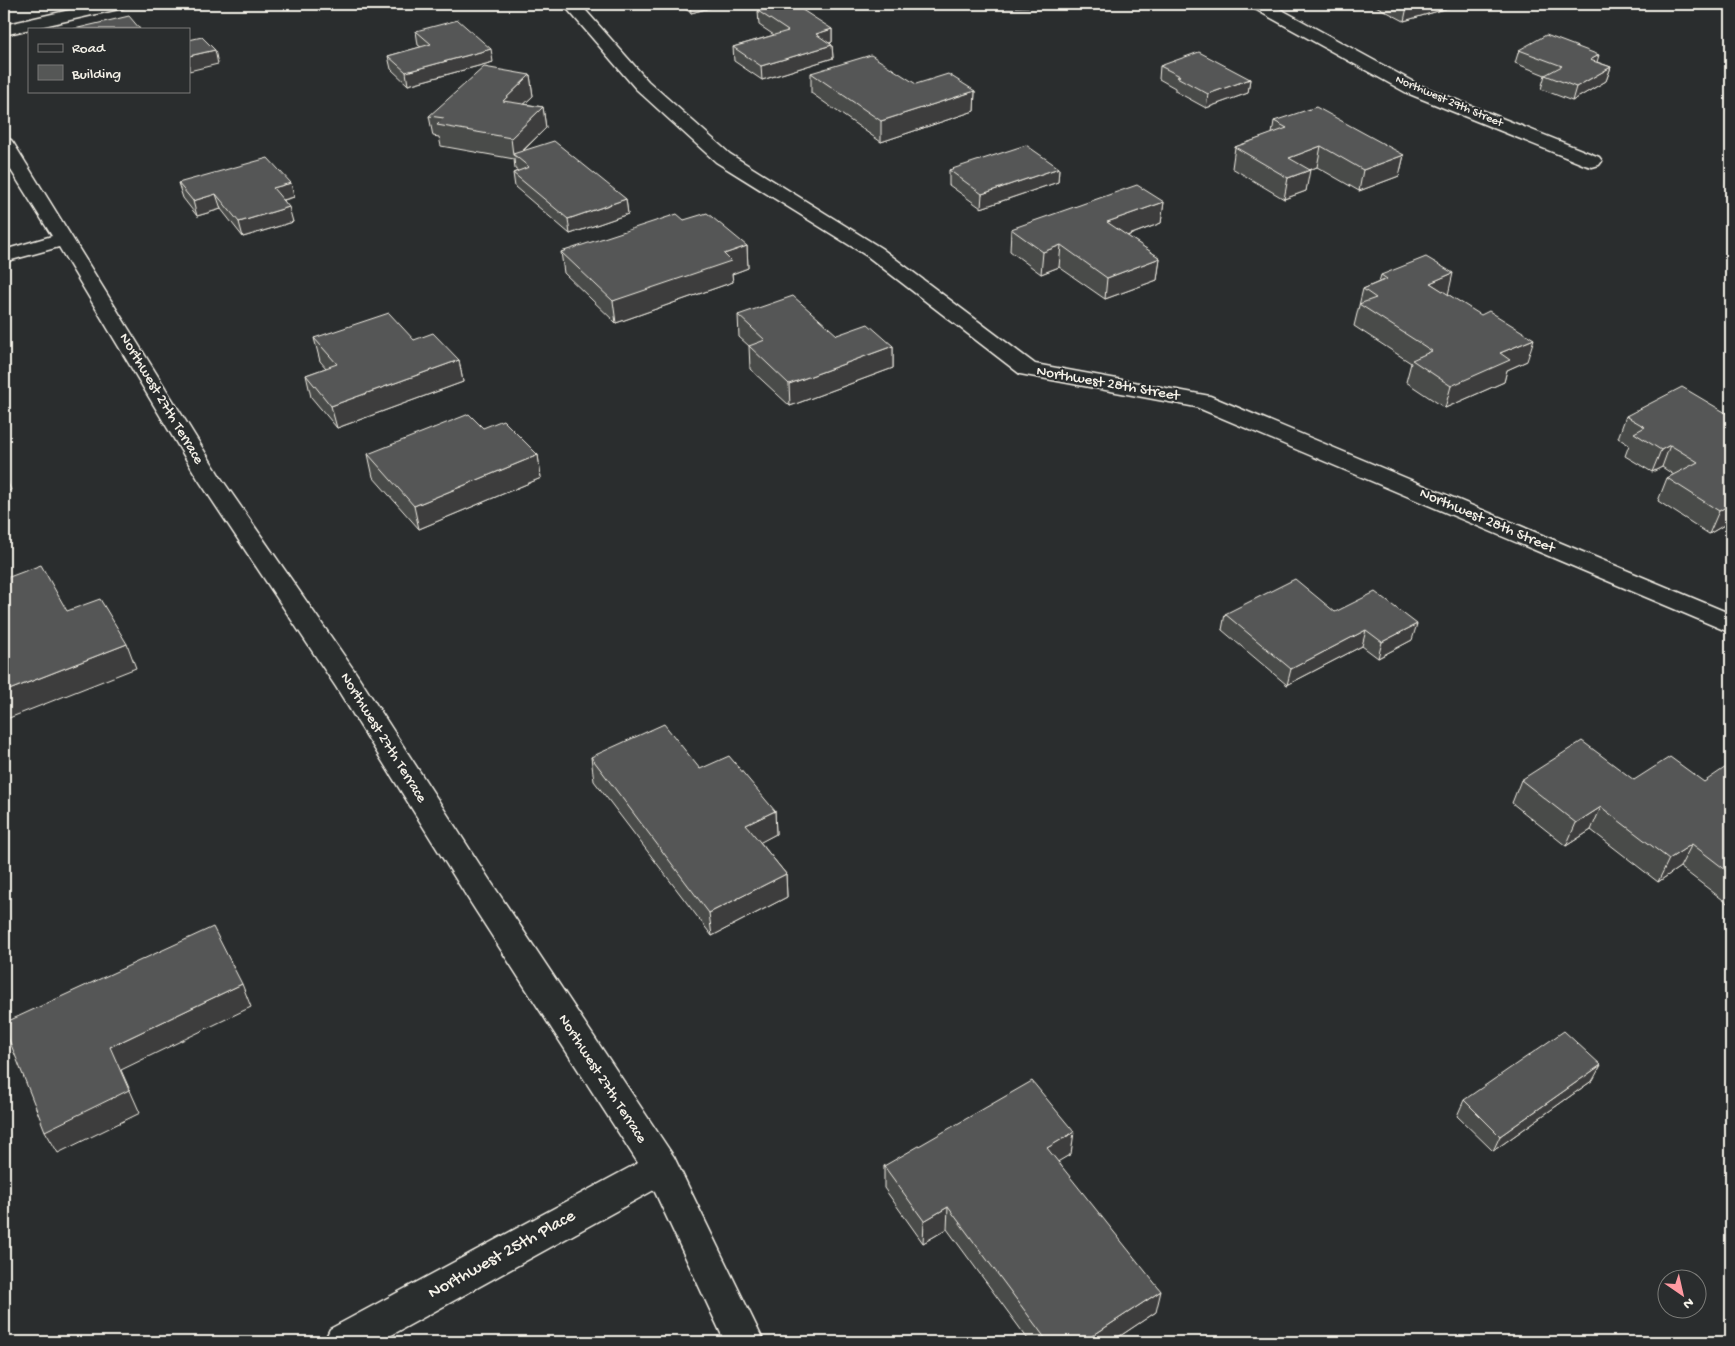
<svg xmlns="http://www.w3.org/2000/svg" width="1735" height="1346" font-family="'Gochi Hand',sans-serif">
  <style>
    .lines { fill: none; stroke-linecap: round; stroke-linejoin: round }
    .street-casing { stroke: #f4f1e8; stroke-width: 3 }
    .street { fill: #2a2d2e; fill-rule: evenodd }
    .wall { fill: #494b4a; stroke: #f4f1e8 }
    .shaded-wall { fill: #3c3d3c; stroke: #f4f1e8 }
    .building { fill: #555756; stroke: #f4f1e8 }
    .labels { text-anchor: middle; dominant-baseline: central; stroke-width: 4; stroke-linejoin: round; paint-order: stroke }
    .far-street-label { font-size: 12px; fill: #f4f1e8; stroke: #2a2d2e }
    .street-label { font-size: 15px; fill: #f4f1e8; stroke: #2a2d2e }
    .near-street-label { font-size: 18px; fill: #f4f1e8; stroke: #2a2d2e }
  </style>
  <rect width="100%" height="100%" fill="#2a2d2e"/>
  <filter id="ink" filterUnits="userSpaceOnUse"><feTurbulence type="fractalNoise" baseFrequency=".02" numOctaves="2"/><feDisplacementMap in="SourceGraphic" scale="10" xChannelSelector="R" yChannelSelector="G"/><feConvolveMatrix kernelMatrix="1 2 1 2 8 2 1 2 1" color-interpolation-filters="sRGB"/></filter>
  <g filter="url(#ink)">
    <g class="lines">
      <defs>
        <path id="street" d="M96 4H125L123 8 4 35V25Z
          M563 4H580L648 81 730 154 881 248 1035 364 1210 396 1731 614V633L1196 407 1020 374 867 256 716 162 636 89Z
          M1251 4H1271L1419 85 1599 157 1602 161 1599 165 1592 167 1585 165 1407 93 1253 8Z
          M4 138 11 140 14 144 221 478 356 673 489 879 674 1157 764 1342H725L654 1190 379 1342H324L330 1329 638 1163 467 897 336 687 198 479 59 247 4 262V250L52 236 4 159Z"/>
      </defs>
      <!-- street casing -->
      <use href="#street" class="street-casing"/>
      <!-- street -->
      <use href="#street" class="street"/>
    </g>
    <!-- wall -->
    <path class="wall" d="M678 4H724L691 13Z
      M985 4H1074V5L986 8Z
      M1372 4H1456L1455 6 1404 21Z
      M758 11 832 29V42L830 43 832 45 833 58 762 80 734 61 733 47 774 35 759 25Z
      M416 31 493 62 408 85 391 69 388 56 421 47 418 45Z
      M1519 50 1597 62 1611 67 1606 81 1572 101 1541 89 1545 75 1515 63Z
      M1160 66 1250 79 1248 93 1206 108 1175 91V88L1159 79Z
      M811 73 975 91 974 111 881 142 811 93Z
      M530 75 533 96 524 104 543 107 546 128 522 152 626 199 628 214 570 234 515 187 513 173 518 171 515 169 514 159 441 146 439 137 433 136 429 116Z
      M1274 121 1404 155 1399 176 1359 191 1317 167 1309 170 1306 191 1284 199 1232 168 1235 147 1272 134Z
      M1059 168 1058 182 981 208 949 185V170Z
      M178 183 294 197 284 200 293 222 243 237 221 209 197 216 183 198Z
      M1164 202 1161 223 1127 236 1160 258 1157 280 1105 299 1059 267 1041 274 1010 251 1011 229Z
      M684 220 747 246 748 268 732 274 733 282 616 323 564 273 561 252Z
      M1381 275 1448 294 1527 361 1507 370 1504 382 1445 408 1406 382 1411 363 1354 326 1363 289 1379 282Z
      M738 315 893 346V368L790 406 750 369 749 346 739 337Z
      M314 338 414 340 459 360 463 382 337 428 311 397 306 375 326 368 320 361Z
      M1626 416H1731V521L1709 534 1658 501 1667 478 1674 475 1662 467 1652 472 1625 456 1629 445 1618 438Z
      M483 428 538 455 541 478 419 529 373 477 368 454Z
      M1335 612 1412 640 1378 658 1362 646 1287 685 1222 630 1225 614Z
      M591 757 700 769 775 811 776 834 760 842 786 874 787 897 712 936 594 781Z
      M1731 771V906L1680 867 1658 882 1591 830 1566 846 1512 803 1521 780H1634L1704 782Z
      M1593 1080 1493 1151 1457 1116 1464 1100Z
      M1071 1154 1058 1161 1156 1312 1111 1342H1030L947 1229 923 1243 884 1188V1166Z"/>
    <!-- shaded-wall -->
    <path class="shaded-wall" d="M690 4H724L691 13Z
      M1420 4H1456L1455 6 1404 21 1407 7Z
      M832 29V42L816 48V34Z
      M832 45 833 58 762 80 761 66Z
      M491 49 493 62 408 85 406 72Z
      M215 50 218 64 189 71V56Z
      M1599 55 1595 69 1590 60Z
      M1611 67 1606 81 1572 101 1576 87Z
      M530 75 533 96 506 121 503 101Z
      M1250 79 1248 93 1206 108 1208 94Z
      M975 91 974 111 881 142V121Z
      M543 107 546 128 516 157 513 155 511 138Z
      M1321 146 1317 167 1288 178 1289 158Z
      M1404 155 1399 176 1359 191 1363 170Z
      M1059 168 1058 182 981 208 982 194Z
      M1310 170 1306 191 1284 199 1288 178Z
      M291 183 294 197 276 202 273 188Z
      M216 194 221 209 197 216 193 201Z
      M626 199 628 214 570 234 568 219Z
      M1164 202 1161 223 1105 244 1107 222Z
      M289 207 293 222 243 237 239 222Z
      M1061 245 1059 267 1041 274 1043 252Z
      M747 246 748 268 732 274 733 282 616 323 613 301 724 254Z
      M1160 258 1157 280 1105 299 1107 278Z
      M1453 273 1448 295 1430 283Z
      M1534 339 1527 361 1507 370 1504 382 1445 408 1451 386 1500 353Z
      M893 346V368L790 406 789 384Z
      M459 360 463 382 337 428 331 406Z
      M1670 445 1662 467 1652 472 1661 450Z
      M538 455 541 478 419 529 414 506Z
      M4 473 11 490 4 493Z
      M1731 504V521L1709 534 1719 511Z
      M1417 624 1412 640 1378 658 1382 642Z
      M1366 630 1362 646 1287 685 1291 669Z
      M127 644 136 668 4 720V692Z
      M1601 807 1591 830 1566 846 1576 823Z
      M775 811 776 834 748 849 746 825Z
      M1692 844 1680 867 1658 882 1669 859Z
      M786 874 787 897 712 936 709 913Z
      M242 984 251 1007 121 1070 140 1113 58 1153 45 1131 110 1047Z
      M1601 1065 1593 1080 1493 1151 1500 1136Z
      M1074 1132 1071 1154 1044 1170 1047 1148Z
      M948 1207 947 1229 923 1243 924 1221Z
      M1161 1291 1156 1312 1111 1342H1083Z"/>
    <!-- building -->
    <path class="building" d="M785 4H793L832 29 816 34 832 45 761 66 733 47 788 31 758 11Z
      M1400 4H1420L1407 7Z
      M129 16 140 29H74Z
      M458 20 491 49 406 72 388 56 431 44 416 31Z
      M1546 35 1599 55 1590 60 1611 67 1576 87 1545 75 1562 66 1519 50Z
      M202 37 215 50 189 56V40Z
      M1199 52 1250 79 1208 94 1177 77 1180 76 1160 66Z
      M871 55 916 84 948 74 975 91 881 121 811 73Z
      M484 67 530 75 503 101 543 107 511 138 437 125 444 118 429 116Z
      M1316 107 1404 155 1363 170 1321 146 1289 158 1310 170 1288 178 1235 147 1287 128 1274 121Z
      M554 141 626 199 568 219 513 173 529 167 513 154Z
      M1026 145 1059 168 982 194 949 170Z
      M268 158 291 183 273 188 289 207 239 222 216 194 193 201 178 183Z
      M1137 185 1164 202 1107 222 1160 258 1107 278 1061 245 1043 252 1011 229Z
      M707 213 747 246 724 254 731 261 613 301 561 252 677 214 684 220Z
      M1426 257 1453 273 1430 283 1481 315 1489 311 1534 339 1500 353 1510 360 1451 386 1412 360 1432 351 1359 304 1376 298 1363 289 1387 279 1381 275Z
      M793 296 837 335 868 324 893 346 789 384 749 346 765 340 738 315Z
      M389 313 414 340 433 333 459 360 331 406 306 375 337 364 314 338Z
      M1682 387 1731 416V504L1719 511 1667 478 1698 462 1670 445 1661 450 1634 433 1645 427 1626 416Z
      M469 414 483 428 503 420 538 455 414 506 368 454Z
      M41 565 67 611 100 599 127 644 4 692V579Z
      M1295 579 1335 612 1375 592 1417 624 1382 642 1366 630 1291 669 1225 614Z
      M664 724 700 769 729 756 775 811 746 825 786 874 709 913 591 757Z
      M1582 741 1634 780 1670 757 1704 782 1726 767 1731 771V874L1692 844 1669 859 1601 807 1576 823 1521 780Z
      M213 927 242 984 110 1047 129 1090 45 1131 4 1027V1023Z
      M1564 1031 1601 1065 1500 1136 1464 1100Z
      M1032 1081 1074 1132 1047 1148 1161 1291 1083 1342H1048L948 1207 924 1221 884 1166Z"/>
  </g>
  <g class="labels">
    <!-- far-street labels -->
    <g class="far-street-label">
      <text transform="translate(1449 102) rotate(23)">Northwest 29th Street</text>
    </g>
    <!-- street labels -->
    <g class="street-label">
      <text transform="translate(1108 384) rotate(10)">Northwest 28th Street</text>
      <text transform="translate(161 399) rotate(59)">Northwest 27th Terrace</text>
      <text transform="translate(1487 521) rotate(23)">Northwest 28th Street</text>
      <text transform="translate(383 738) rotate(58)">Northwest 27th Terrace</text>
      <text transform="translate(602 1079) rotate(57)">Northwest 27th Terrace</text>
    </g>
    <!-- near-street labels -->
    <g class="near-street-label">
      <text transform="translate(502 1255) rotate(-29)">Northwest 25th Place</text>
    </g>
  </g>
  <!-- margin -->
  <rect width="1735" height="1346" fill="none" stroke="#2a2d2e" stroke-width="20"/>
  <rect x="10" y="10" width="1715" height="1326" fill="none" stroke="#f4f1e8" stroke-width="2" filter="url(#ink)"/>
  <!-- legend -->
  <rect x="28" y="28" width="162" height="65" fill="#2a2d2e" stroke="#7b7b78"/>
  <rect x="38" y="44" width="25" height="8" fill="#2a2d2e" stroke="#7b7b78"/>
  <text x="72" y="52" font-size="15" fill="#f4f1e8">Road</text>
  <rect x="38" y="65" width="25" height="15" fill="#555756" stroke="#7b7b78"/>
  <text x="72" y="78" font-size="15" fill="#f4f1e8">Building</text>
  <!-- north arrow -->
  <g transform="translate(1682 1294) rotate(146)"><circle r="24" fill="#2a2d2e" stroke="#7b7b78"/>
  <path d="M0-4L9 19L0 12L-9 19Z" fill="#ff9aa2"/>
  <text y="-8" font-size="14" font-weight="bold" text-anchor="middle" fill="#f4f1e8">N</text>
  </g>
</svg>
